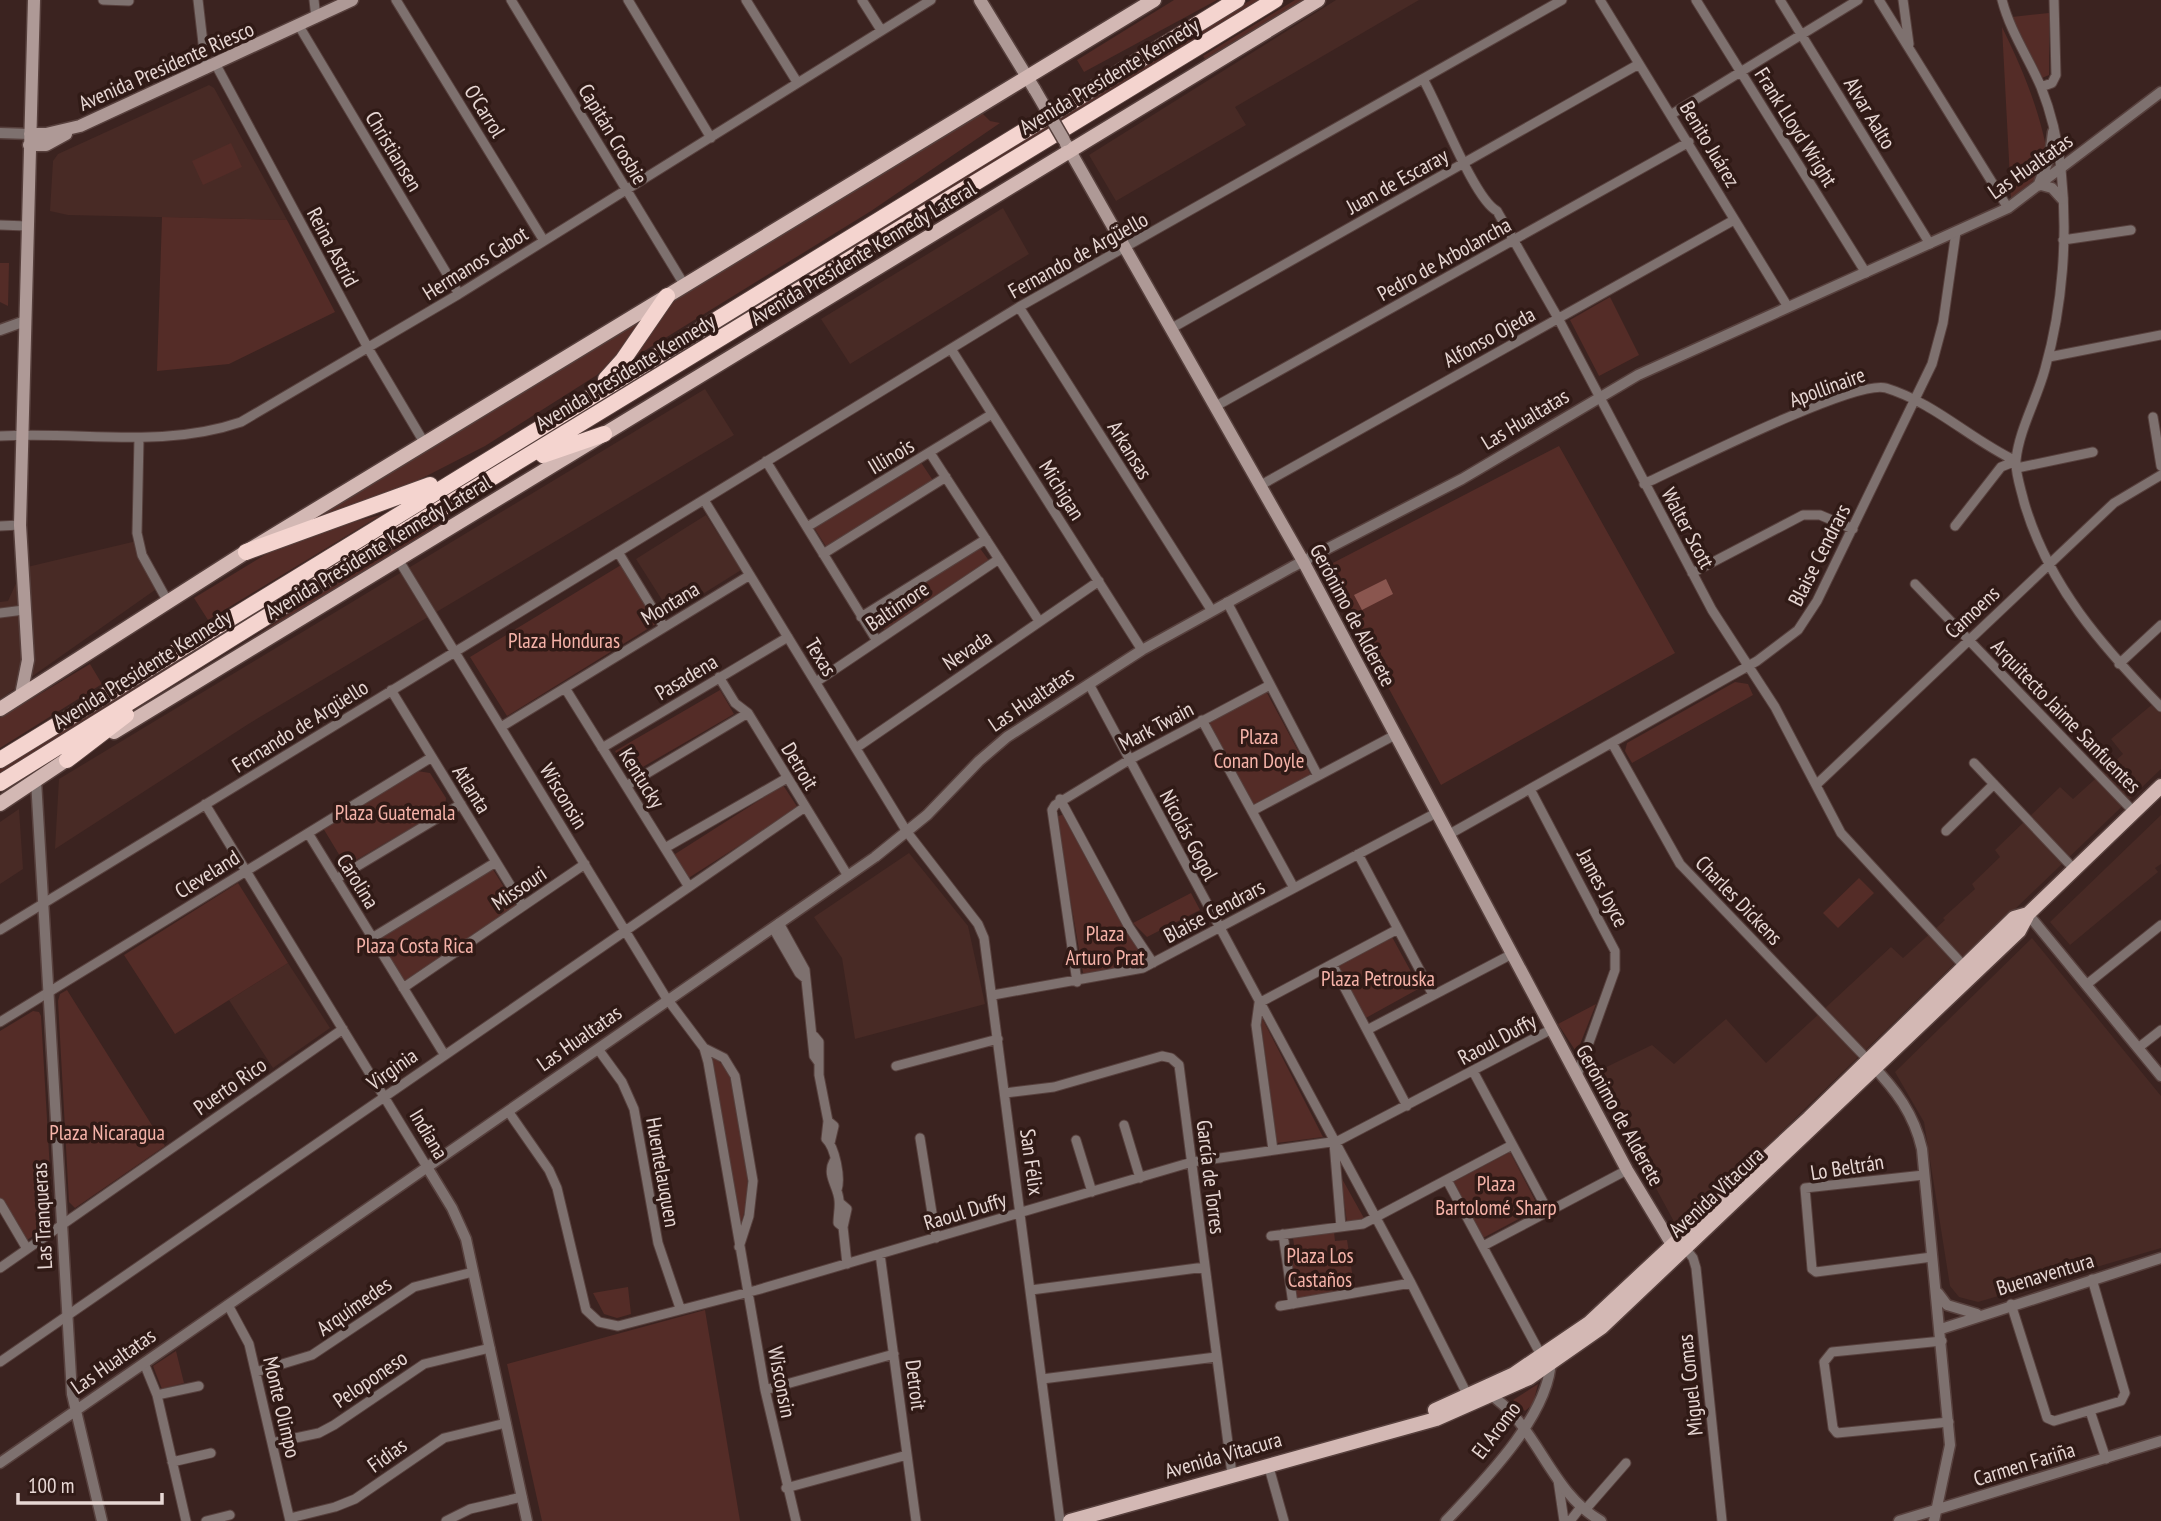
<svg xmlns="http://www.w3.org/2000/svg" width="2161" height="1521" font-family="'PT Sans Narrow',sans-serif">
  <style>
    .built { fill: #482a25 }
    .green { fill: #542c27 }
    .water { fill: #8a564f }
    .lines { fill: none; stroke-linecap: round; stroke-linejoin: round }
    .minor-casing { stroke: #57403d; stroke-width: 11 }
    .tertiary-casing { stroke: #57403d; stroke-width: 13 }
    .secondary-casing { stroke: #57403d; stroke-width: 15 }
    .primary-casing { stroke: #57403d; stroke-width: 17 }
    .motorway-casing { stroke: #57403d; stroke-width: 18 }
    .minor { stroke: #7e716f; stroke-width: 9 }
    .tertiary { stroke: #7e716f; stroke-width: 10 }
    .secondary { stroke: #ae9996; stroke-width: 12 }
    .primary { stroke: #d3b8b4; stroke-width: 14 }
    .motorway { stroke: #f4d4cf; stroke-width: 16 }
    .secondary-bridge-casing { stroke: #57403d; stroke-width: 15; stroke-linecap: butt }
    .secondary-bridge { stroke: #ae9996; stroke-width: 12 }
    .labels { text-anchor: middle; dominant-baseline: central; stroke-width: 7; stroke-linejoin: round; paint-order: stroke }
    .street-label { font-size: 21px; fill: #e7d7d4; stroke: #301a16 }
    .park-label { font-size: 21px; fill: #f6b3a9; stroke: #301a16 }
  </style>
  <rect width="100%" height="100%" fill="#3b2320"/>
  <!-- built -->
  <path class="built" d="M1336 0H1419L1235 107 1246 125 1116 201 1089 155Z
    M209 85 214 88 287 220 68 215 50 211 53 161 58 154Z
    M1003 208 1029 254 850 364 821 319Z
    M705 389 734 435 250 723 55 849 59 779Z
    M706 515 741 570 671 614 636 559Z
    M141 540 162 585 0 699V602L8 601 23 568Z
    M2161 697V769L2013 911 1955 963 1679 1231 1594 1073 1652 1045 1674 1064 1726 1019 1766 1063 1891 947 1903 958 1945 920 1943 918 1975 889 1972 884 2000 857 1995 850 2060 787 2073 799 2123 754 2111 739Z
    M19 809 23 869 0 884V822Z
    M2161 815V864L2155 868 2158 872 2070 945 2050 922Z
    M909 853 968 926 985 1004 855 1039 842 958 814 917Z
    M2032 938 2161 1096V1248L1978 1302 1959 1297 1950 1286 1924 1122 1895 1072Z
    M288 963 330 1028 273 1068 229 1000Z"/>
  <!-- green -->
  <path class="green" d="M1174 0H1217L1084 72 1077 60Z
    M1251 0H1260L0 773V768L66 725Z
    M1295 0H1306L1206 61 1203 56Z
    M2049 13V75L2042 78 2012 17Z
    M2002 27C2025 74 2042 116 2050 168L2011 198Z
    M981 112 990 121 1000 123 871 211 628 361 673 299Z
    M231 143 242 167 203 185 192 161Z
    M162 217 287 220 335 312 229 364 157 371Z
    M0 263H9L8 306 0 302Z
    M1610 297 1639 355 1599 376 1570 320Z
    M649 313 614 359 597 375 485 446 401 489 307 524Z
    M1559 446 1675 653 1441 785 1328 576 1327 566Z
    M920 461 934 482 827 548 813 526Z
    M381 515 208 620 194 598 276 548 320 530Z
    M440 520 442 522 222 659 303 604Z
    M979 547 990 562 886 633 874 613Z
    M621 565 657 623 507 716 470 657Z
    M90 664 102 684 0 748V718Z
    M1735 682 1748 684 1753 695 1632 763 1625 751 1627 743Z
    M720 690 734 714 629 775 615 751Z
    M1266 691 1311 775 1252 806 1207 722Z
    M417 771 430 773 446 798 445 808 346 866 323 828Z
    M783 785 798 808 687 879 672 856Z
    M1064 814 1125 929 1144 944 1151 962 1084 978 1056 817Z
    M492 868 518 909 404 983 377 937Z
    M1859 878 1874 893 1838 928 1823 913Z
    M238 883 288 963 175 1034 124 955Z
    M1191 893 1200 910 1147 937 1133 923Z
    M1392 937 1420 988 1364 1019 1336 967Z
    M67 990 165 1146 75 1208 69 1202 58 1001 60 994Z
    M1596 1004 1579 1047 1575 1050 1558 1024Z
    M33 1011 39 1012 41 1016 53 1222 27 1240 0 1198V1031Z
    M1260 1014 1323 1137 1277 1143Z
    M712 1055 725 1067 730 1077C739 1125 759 1180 739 1228Z
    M1510 1152 1539 1208 1483 1238 1453 1182Z
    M1341 1177 1365 1220 1347 1223Z
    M1334 1232 1335 1241 1347 1240 1355 1292 1295 1301 1288 1253 1295 1251 1293 1238Z
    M628 1287 631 1314 617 1318 604 1314 593 1293Z
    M705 1310 740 1521H542L507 1364Z
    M176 1351 184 1383 162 1389 153 1366Z
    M1538 1384 1533 1404 1525 1411 1513 1400Z"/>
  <!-- water -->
  <path class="water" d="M1386 579 1393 594 1362 610 1354 595Z"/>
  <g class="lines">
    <defs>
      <path id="minor" d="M103 0 129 1
        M198 0 206 69
        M314 0 316 18
        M396 0 544 241
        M511 0 685 286
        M628 0 711 138
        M746 0 797 82
        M862 0 881 30
        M1600 0 1788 307
        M1696 0 1866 273
        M1780 0 1930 244
        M1879 0 2008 208
        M1903 0 1909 44
        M2002 0C2010 31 2028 57 2041 87 2051 112 2058 143 2061 169 2068 235 2063 306 2045 369 2037 399 2019 430 2016 460 2015 473 2021 489 2024 502 2048 585 2102 646 2161 707
        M299 26 459 294
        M216 65 368 348 425 444
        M1423 79C1439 106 1474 199 1497 211L1558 318 1712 610 1775 707 1841 833 1964 966
        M2041 87 2052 83 2056 75 2054 0
        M1672 114 1858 0
        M0 225 27 226
        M2063 240 2131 230
        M1019 307 1212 611
        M1172 328 1639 64
        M951 349 1142 650
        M2049 357 2161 335
        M1216 406 1689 142
        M2153 417 2161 466
        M0 436C82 431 162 449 241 422L459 294 931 0
        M139 438 137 533 142 555 168 602
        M930 453 1039 621
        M766 461 877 641
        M2017 468 2093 452
        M1644 484C1683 466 1855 379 1886 388 1935 403 1971 440 2016 461
        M1261 485 1734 220
        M704 500 907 832 978 924 984 938 1060 1521
        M0 526 20 525
        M1955 526 2001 467 2016 461
        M807 527 992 414
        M618 552 664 627
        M823 554 946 477
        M398 559 665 996 704 1048 708 1062 765 1390 796 1521
        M1692 573 1803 515H1820L1853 529
        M1915 584 2134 812
        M1227 602 1318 776
        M0 613 24 610
        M861 617 986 539
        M2119 664 2161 625
        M719 677 735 703 748 713 848 876
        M816 682 999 559
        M1089 684 1411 1283 1468 1396
        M565 688 689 887
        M391 690 523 906
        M1202 720 1294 888
        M501 727 750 575
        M1612 743 1680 864 1868 1060
        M602 748 788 637
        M856 748 1099 581
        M1974 763 2075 870
        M1816 785 2114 503 2161 475
        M626 786 748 713
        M1530 789 1615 951V970L1577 1076
        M1060 799 1129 927 1153 963
        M205 804 427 1167
        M1252 811 1395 735
        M1946 831 1994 784
        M308 833 444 1054
        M1448 835 1757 661 1798 630 1817 601 1932 364 1943 323 1956 232
        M665 848 787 778
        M1358 854 1433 995
        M336 879 461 804
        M779 923 805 970 814 1056 819 1063
        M773 928 799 973 806 979
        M0 930 1019 307 1562 0
        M372 938 496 862
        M1332 964 1407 1106
        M1077 982 1052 810 1055 805 1129 760 1270 685
        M2086 985 2161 925
        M403 988 585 864
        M993 995 1143 968 1436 813
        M0 1022 432 757
        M1367 1030 1512 954
        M814 1036 819 1042V1075L828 1121 826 1139C835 1147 841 1178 837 1190
        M704 1048 724 1058 735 1076 753 1181 749 1216 739 1247
        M2138 1048 2161 1030
        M598 1049 622 1082 634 1109 658 1243 680 1308
        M896 1066 998 1039
        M1473 1071 1548 1211
        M1005 1093 1054 1087 1162 1056 1171 1058 1179 1065 1232 1474
        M508 1111 549 1170 557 1188 586 1310 599 1322 618 1326 757 1290 1192 1162 1338 1141 1552 1029
        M828 1121 834 1126 830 1143
        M1124 1125 1140 1178
        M920 1138 936 1238
        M1076 1140 1092 1192
        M1334 1143 1341 1227
        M1273 1150 1256 1025 1259 1003 1398 929
        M834 1161C826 1175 838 1186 839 1200 840 1207 838 1215 838 1223L843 1227
        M1924 1175 1805 1188 1812 1269 1816 1272 1932 1257
        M1447 1180 1542 1357
        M0 1203 27 1249
        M840 1203 847 1209 843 1227 847 1264
        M1283 1234 1293 1304
        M1271 1236 1363 1224 1512 1145
        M1483 1246 1627 1170
        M1686 1249 1693 1258 1696 1268 1722 1521
        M880 1254 916 1521
        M0 1268 343 1029
        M1031 1290 1205 1267
        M2011 1304 2047 1418 2054 1421 2121 1401 2125 1393 2092 1279
        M228 1305 249 1344 290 1521
        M1280 1306 1411 1283
        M1942 1341 1832 1352 1824 1362 1833 1428 1837 1433 1949 1422
        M0 1362 805 807
        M144 1363 157 1395 186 1521
        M256 1372 312 1355 414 1287 473 1272
        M1042 1379 1216 1357
        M765 1390 894 1354
        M157 1395 199 1386
        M2090 1411 2106 1459
        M272 1443 319 1433 334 1425 424 1364 490 1348
        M172 1462 211 1453
        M1268 1464 1284 1521
        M1558 1480 1564 1521
        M786 1488 907 1455
        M1585 1510 1626 1463
        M290 1518 335 1507 355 1499 444 1438 506 1423
        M206 1521 230 1515
        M446 1521 470 1509 522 1497
        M1570 1521 1581 1507"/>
      <path id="tertiary" d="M0 133 30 134
        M2041 185 2052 188 2062 199
        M2038 186 2050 156 2053 132
        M0 330 25 321
        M36 780 72 1394 102 1521
        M2028 914 2161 1076
        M1871 1064C1896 1090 1914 1114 1922 1149L1950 1445 1934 1521
        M427 1167 452 1208 466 1239 527 1521
        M1938 1293 1947 1305 1977 1314
        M1941 1329 2161 1258
        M1486 1392C1538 1423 1548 1491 1601 1521
        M0 1463 875 857 927 815 979 761 1007 737 1142 650 1292 567 1462 479 1638 375 2008 208 2161 92
        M1446 1521C1483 1482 1550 1415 1551 1359
        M1899 1521 2161 1441"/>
      <path id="secondary" d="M980 0 1035 90
        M30 134H46L80 126 352 0
        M1066 144 1303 561 1627 1170 1677 1253
        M29 145H46L66 134
        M21 695 28 660 20 525 34 0"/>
      <path id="primary" d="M0 709 246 552 1154 0
        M114 732 1318 0
        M0 804 75 754
        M1435 1410 1514 1374 1589 1323 1809 1118 2014 918 2028 914
        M1070 1521 1436 1419 1529 1378 1602 1327 2019 931 2028 914 2161 786"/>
      <path id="motorway" d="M606 379 623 360 667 296
        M543 455 604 434
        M246 552 430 485
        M0 760 1237 0
        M67 760 126 715
        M0 783 401 533 1275 0"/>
    </defs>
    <!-- minor casing -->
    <use href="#minor" class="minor-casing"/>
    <!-- tertiary casing -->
    <use href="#tertiary" class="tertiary-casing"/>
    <!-- secondary casing -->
    <use href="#secondary" class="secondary-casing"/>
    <!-- primary casing -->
    <use href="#primary" class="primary-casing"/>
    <!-- motorway casing -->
    <use href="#motorway" class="motorway-casing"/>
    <!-- minor -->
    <use href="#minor" class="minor"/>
    <!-- tertiary -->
    <use href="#tertiary" class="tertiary"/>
    <!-- secondary -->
    <use href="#secondary" class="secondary"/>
    <!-- primary -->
    <use href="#primary" class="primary"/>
    <!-- motorway -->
    <use href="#motorway" class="motorway"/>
    <defs>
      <path id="secondary-bridge" d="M1035 90 1064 140"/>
    </defs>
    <!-- secondary-bridge casing -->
    <use href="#secondary-bridge" class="secondary-bridge-casing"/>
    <!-- secondary-bridge -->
    <use href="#secondary-bridge" class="secondary-bridge"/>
  </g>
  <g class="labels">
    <!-- street labels -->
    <g class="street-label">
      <text transform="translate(166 66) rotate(-24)">Avenida Presidente Riesco</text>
      <text transform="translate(1109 76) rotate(-31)">Avenida Presidente Kennedy</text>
      <text transform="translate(485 111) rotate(58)">O'Carrol</text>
      <text transform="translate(1870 113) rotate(59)">Alvar Aalto</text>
      <text transform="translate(1796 127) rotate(58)">Frank Lloyd Wright</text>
      <text transform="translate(613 134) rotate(59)">Capitán Crosbie</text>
      <text transform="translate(1710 144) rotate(59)">Benito Juárez</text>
      <text transform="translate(394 151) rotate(59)">Christiansen</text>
      <text transform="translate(2030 166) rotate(-35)">Las Hualtatas</text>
      <text transform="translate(1397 181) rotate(-29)">Juan de Escaray</text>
      <text transform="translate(333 247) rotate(62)">Reina Astrid</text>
      <text transform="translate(863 253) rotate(-31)">Avenida Presidente Kennedy Lateral</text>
      <text transform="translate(1078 255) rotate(-29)">Fernando de Argüello</text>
      <text transform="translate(1444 259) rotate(-29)">Pedro de Arbolancha</text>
      <text transform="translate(475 263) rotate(-32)">Hermanos Cabot</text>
      <text transform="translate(1489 337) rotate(-29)">Alfonso Ojeda</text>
      <text transform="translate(625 372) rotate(-31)">Avenida Presidente Kennedy</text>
      <text transform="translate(1827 387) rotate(-20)">Apollinaire</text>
      <text transform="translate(1525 419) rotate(-31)">Las Hualtatas</text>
      <text transform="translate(1130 450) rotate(58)">Arkansas</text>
      <text transform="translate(891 456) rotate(-31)">Illinois</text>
      <text transform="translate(1062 490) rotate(58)">Michigan</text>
      <text transform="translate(1688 528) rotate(62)">Walter Scott</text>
      <text transform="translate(378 547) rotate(-31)">Avenida Presidente Kennedy Lateral</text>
      <text transform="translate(1819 555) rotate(-63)">Blaise Cendrars</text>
      <text transform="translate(670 603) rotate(-31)">Montana</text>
      <text transform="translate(897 606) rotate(-34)">Baltimore</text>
      <text transform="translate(1972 612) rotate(-43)">Camoens</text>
      <text transform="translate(1353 615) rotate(62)">Gerónimo de Alderete</text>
      <text transform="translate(967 650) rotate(-34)">Nevada</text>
      <text transform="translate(821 657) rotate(59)">Texas</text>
      <text transform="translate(142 669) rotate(-32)">Avenida Presidente Kennedy</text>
      <text transform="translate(686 677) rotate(-31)">Pasadena</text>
      <text transform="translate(1031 699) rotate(-34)">Las Hualtatas</text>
      <text transform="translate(2066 716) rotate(46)">Arquitecto Jaime Sanfuentes</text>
      <text transform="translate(300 726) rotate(-32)">Fernando de Argüello</text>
      <text transform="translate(1156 726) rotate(-28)">Mark Twain</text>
      <text transform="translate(800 766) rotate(59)">Detroit</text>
      <text transform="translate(642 778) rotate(58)">Kentucky</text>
      <text transform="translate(472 789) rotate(58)">Atlanta</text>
      <text transform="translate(564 796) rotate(59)">Wisconsin</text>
      <text transform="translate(1189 835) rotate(62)">Nicolás Gogol</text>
      <text transform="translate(207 874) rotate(-32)">Cleveland</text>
      <text transform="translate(358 881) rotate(58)">Carolina</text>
      <text transform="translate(519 888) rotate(-34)">Missouri</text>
      <text transform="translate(1603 888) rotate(62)">James Joyce</text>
      <text transform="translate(1739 900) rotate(46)">Charles Dickens</text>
      <text transform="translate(1214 911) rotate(-28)">Blaise Cendrars</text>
      <text transform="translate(579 1038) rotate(-35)">Las Hualtatas</text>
      <text transform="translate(1497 1039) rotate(-28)">Raoul Duffy</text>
      <text transform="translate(392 1069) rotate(-35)">Virginia</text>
      <text transform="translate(230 1086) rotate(-35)">Puerto Rico</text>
      <text transform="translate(1620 1115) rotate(61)">Gerónimo de Alderete</text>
      <text transform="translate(429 1134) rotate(59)">Indiana</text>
      <text transform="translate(1032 1162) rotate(82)">San Félix</text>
      <text transform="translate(1847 1167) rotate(-9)">Lo Beltrán</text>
      <text transform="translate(663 1172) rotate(80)">Huentelauquen</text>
      <text transform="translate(1211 1177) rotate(83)">García de Torres</text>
      <text transform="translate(1716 1192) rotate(-43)">Avenida Vitacura</text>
      <text transform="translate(965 1211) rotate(-17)">Raoul Duffy</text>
      <text transform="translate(42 1216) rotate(-93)">Las Tranqueras</text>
      <text transform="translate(2045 1274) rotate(-17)">Buenaventura</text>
      <text transform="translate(354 1306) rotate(-35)">Arquímedes</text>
      <text transform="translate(113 1361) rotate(-35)">Las Hualtatas</text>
      <text transform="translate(370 1379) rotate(-34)">Peloponeso</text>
      <text transform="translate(782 1382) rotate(79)">Wisconsin</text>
      <text transform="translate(916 1385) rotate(83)">Detroit</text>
      <text transform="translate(1690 1385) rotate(-96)">Miguel Comas</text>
      <text transform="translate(282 1407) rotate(77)">Monte Olimpo</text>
      <text transform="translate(1496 1430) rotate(-53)">El Aromo</text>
      <text transform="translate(387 1455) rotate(-36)">Fidias</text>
      <text transform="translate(1223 1455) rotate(-16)">Avenida Vitacura</text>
      <text transform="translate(2024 1464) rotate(-17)">Carmen Fariña</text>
    </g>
    <!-- park labels -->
    <g class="park-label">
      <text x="564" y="640">Plaza Honduras</text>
      <text x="1259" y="736">Plaza<tspan x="1259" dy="24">Conan Doyle</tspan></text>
      <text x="395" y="812">Plaza Guatemala</text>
      <text x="1105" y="933">Plaza<tspan x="1105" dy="24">Arturo Prat</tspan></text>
      <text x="415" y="945">Plaza Costa Rica</text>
      <text x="1378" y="978">Plaza Petrouska</text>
      <text x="107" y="1132">Plaza Nicaragua</text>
      <text x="1496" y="1183">Plaza<tspan x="1496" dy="24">Bartolomé Sharp</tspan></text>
      <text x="1320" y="1255">Plaza Los<tspan x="1320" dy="24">Castaños</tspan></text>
    </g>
  </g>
  <!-- scale -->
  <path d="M18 1493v10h144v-10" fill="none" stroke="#e7d7d4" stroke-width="3.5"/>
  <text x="28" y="1493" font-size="21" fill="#e7d7d4" stroke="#301a16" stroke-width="5" paint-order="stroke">100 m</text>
</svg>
